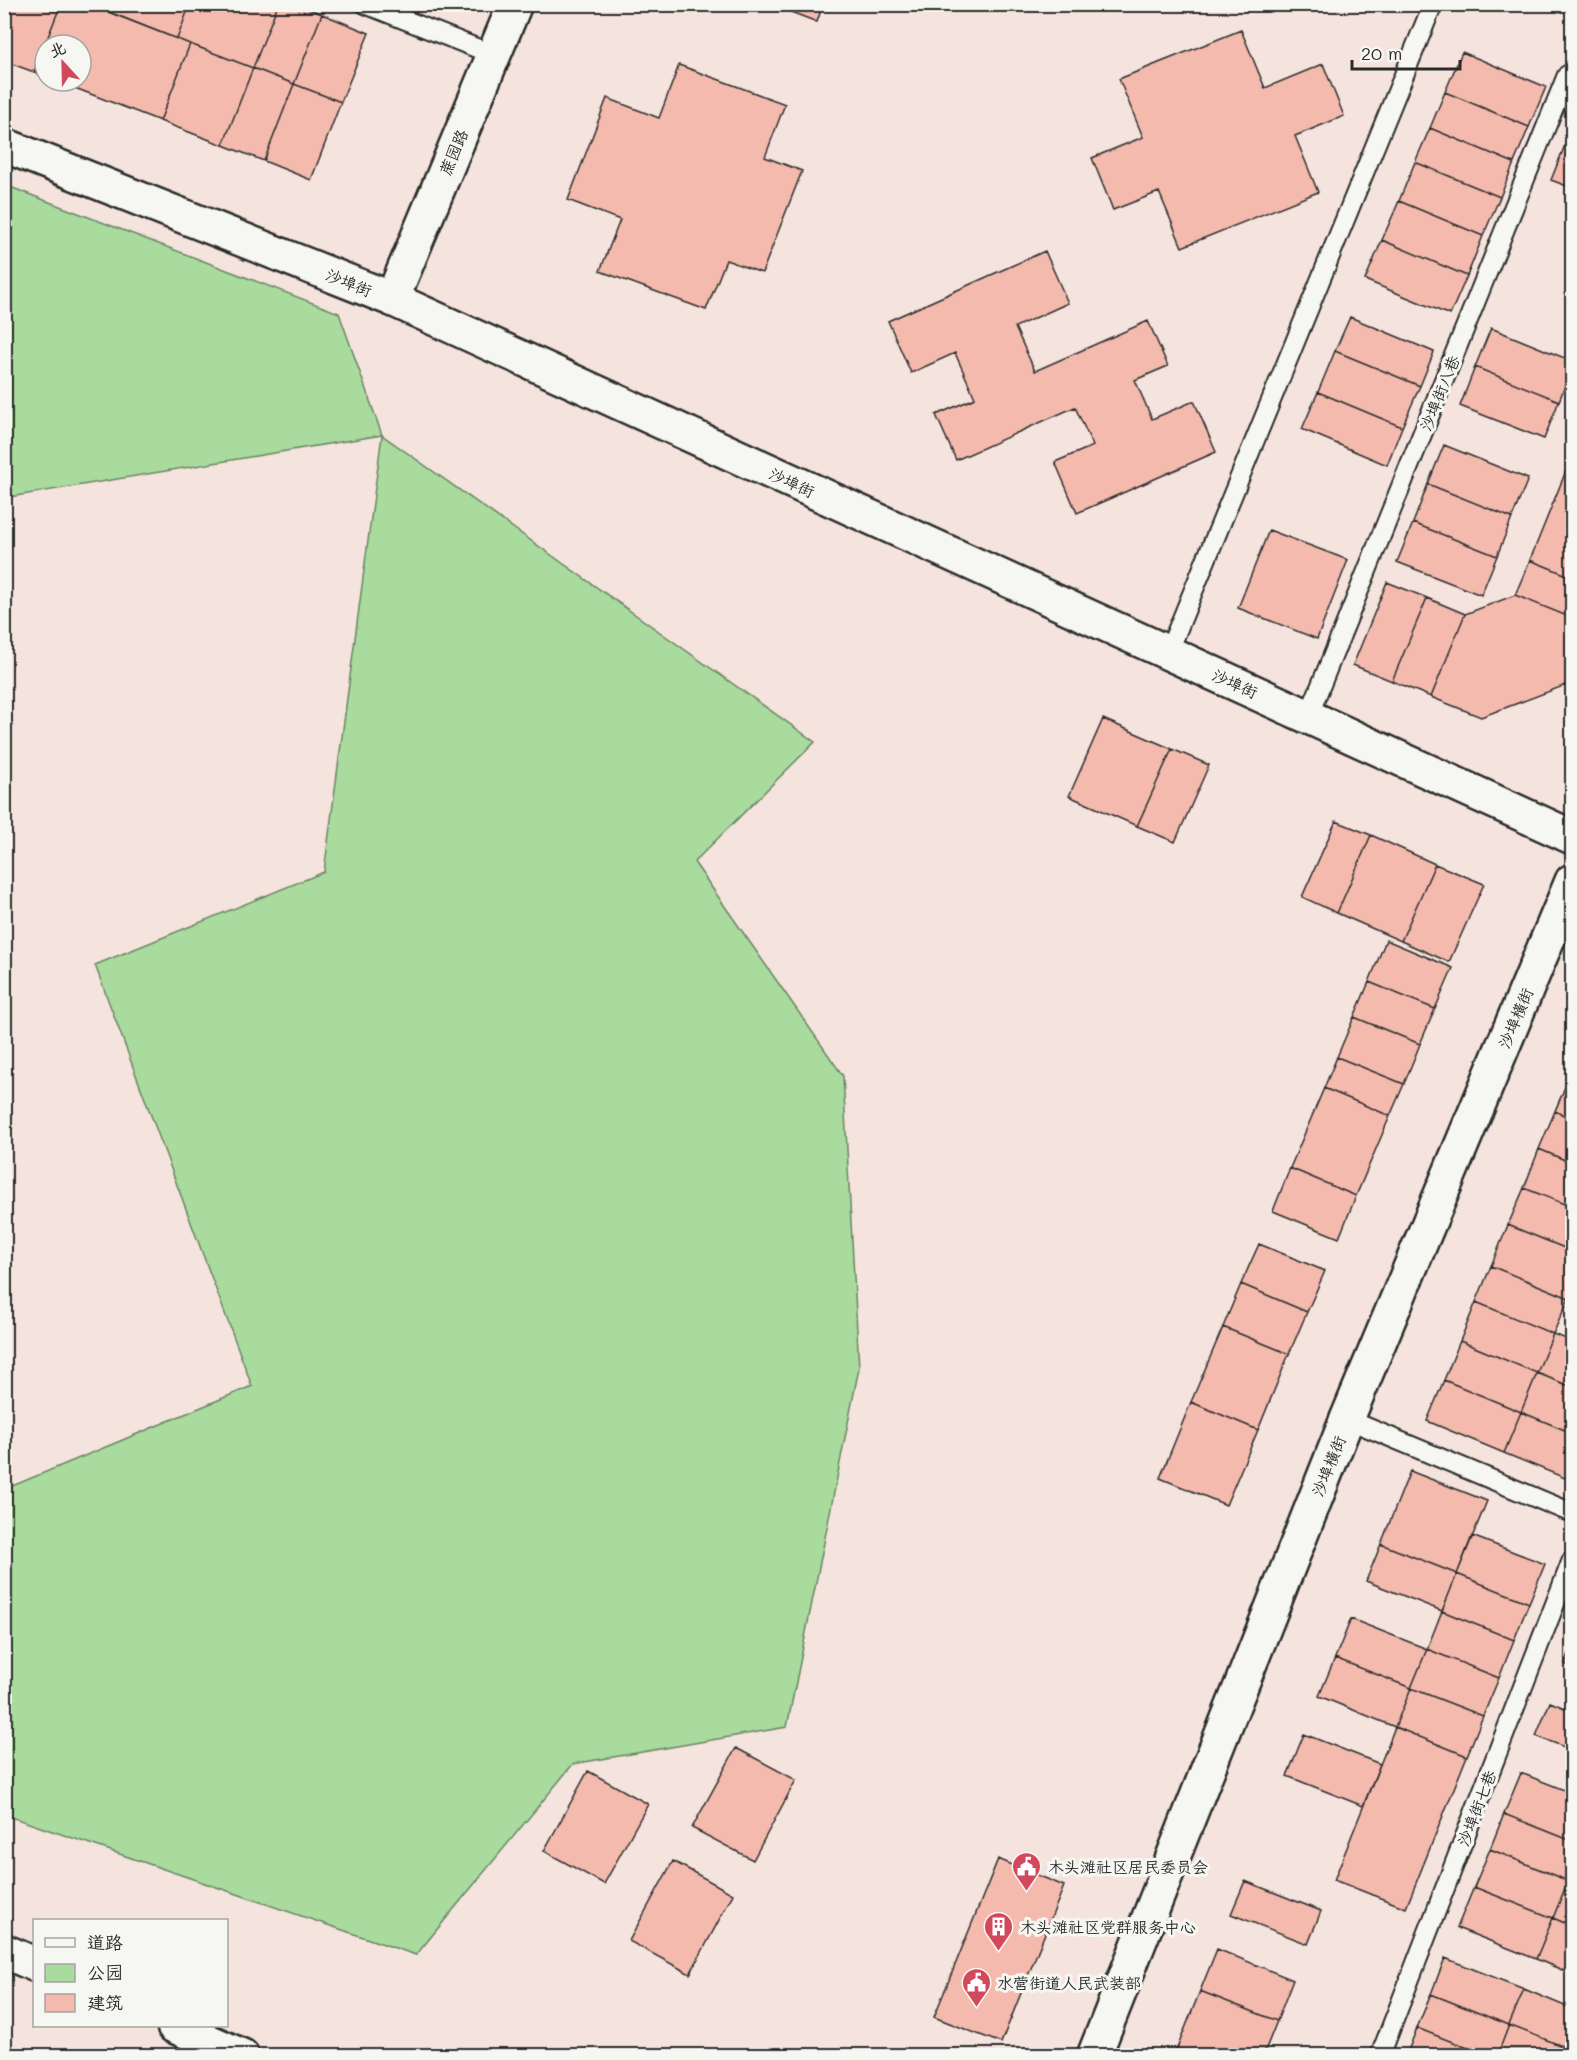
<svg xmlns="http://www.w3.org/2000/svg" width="1577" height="2060" font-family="Mali,'LXGW WenKai TC',sans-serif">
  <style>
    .green { fill: #a8db9d; stroke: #6a8364; stroke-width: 1.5 }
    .building { fill: #f4baae; stroke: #2b2b2b; stroke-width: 1.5 }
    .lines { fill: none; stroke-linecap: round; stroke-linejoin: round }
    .lane-casing { stroke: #2b2b2b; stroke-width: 22 }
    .street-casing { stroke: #2b2b2b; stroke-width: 38 }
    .secondary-casing { stroke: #2b2b2b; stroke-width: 38 }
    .lane { stroke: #f6f6f2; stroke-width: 18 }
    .street { stroke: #f6f6f2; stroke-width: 33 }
    .secondary { stroke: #f6f6f2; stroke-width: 33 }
    .labels { text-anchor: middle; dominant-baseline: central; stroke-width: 6; stroke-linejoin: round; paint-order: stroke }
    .street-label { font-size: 16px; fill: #2b2b2b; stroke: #f6f6f2 }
    .poi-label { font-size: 16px; fill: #2b2b2b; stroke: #f6f6f2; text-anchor: start }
  </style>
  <rect width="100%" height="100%" fill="#f5e4de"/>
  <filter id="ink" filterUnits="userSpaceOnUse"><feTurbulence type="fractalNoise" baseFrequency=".0167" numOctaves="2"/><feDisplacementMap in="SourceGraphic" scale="12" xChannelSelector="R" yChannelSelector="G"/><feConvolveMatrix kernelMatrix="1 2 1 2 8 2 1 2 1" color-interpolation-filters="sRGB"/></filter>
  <g filter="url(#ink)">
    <!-- green -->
    <path class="green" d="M5 185 339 313 382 435 815 742 694 862 843 1076 859 1368 787 1727 573 1764 416 1955 5 1815V1489L252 1386 95 965 324 872 382 435 10 497 4 493Z"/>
    <!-- building -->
    <path class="building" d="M4 4H61L34 72 4 61Z
      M61 4H89L190 44 160 121 57 81H81V45H45V77L34 72Z
      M105 4H190L177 39 103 10Z
      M190 4H278L253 68 177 39Z
      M278 4H297L322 14 294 84 253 68Z
      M770 4H823L817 22Z
      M322 14 369 33 341 102 294 84Z
      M1241 30 1265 88 1323 64 1344 116 1295 136 1318 192 1182 247 1159 192 1113 210 1092 158 1143 137 1119 79Z
      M190 44 253 68 223 145 160 121Z
      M1462 52 1546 87 1529 127 1445 92Z
      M679 65 785 104 765 157 802 171 762 273 726 260 706 310 600 271 620 220 568 200 607 98 659 118Z
      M253 68 294 84 264 161 223 145Z
      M294 84 341 102 311 180 264 161Z
      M1445 92 1529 127 1514 163 1430 128Z
      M1430 128 1514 163 1500 197 1415 162Z
      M1567 140 1572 142V188L1551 180Z
      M1415 162 1500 197 1483 236 1399 201Z
      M1399 201 1483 236 1467 276 1382 240Z
      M1382 240 1467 276 1450 315 1365 280Z
      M1045 251 1068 303 1015 327 1035 371 1148 321 1168 366 1135 380 1152 419 1194 401 1216 452 1077 513 1055 462 1093 446 1075 407 956 460 936 415 975 398 955 353 911 373 888 321Z
      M1350 317 1434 352 1420 386 1335 351Z
      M1491 328 1572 361V368L1559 401 1475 367Z
      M1335 351 1420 386 1402 427 1318 392Z
      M1475 367 1559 401 1544 439 1460 406Z
      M1318 392 1402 427 1387 465 1302 429Z
      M1444 445 1528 479 1512 518 1428 484Z
      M1572 456V577L1530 560Z
      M1428 484 1512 518 1497 556 1413 523Z
      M1413 523 1497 556 1481 595 1397 562Z
      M1269 530 1348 560 1317 639 1238 608Z
      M1530 560 1572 577V618L1515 595Z
      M1387 582 1427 598 1392 681 1353 665Z
      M1515 595 1572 618V671L1566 685 1481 717 1431 697 1465 614Z
      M1427 598 1465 614 1431 697 1392 681Z
      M1103 719 1172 749 1137 826 1069 796Z
      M1172 749 1209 765 1175 842 1137 826Z
      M1336 821 1371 835 1337 913 1302 897Z
      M1371 835 1435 864 1401 941 1337 913Z
      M1435 864 1484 884 1449 962 1401 941Z
      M1386 940 1453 968 1435 1009 1369 982Z
      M1369 982 1435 1009 1420 1044 1354 1017Z
      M1354 1017 1420 1044 1404 1084 1337 1057Z
      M1337 1057 1404 1084 1390 1116 1324 1088Z
      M1570 1075 1572 1076V1119L1555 1111Z
      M1324 1088 1390 1116 1356 1196 1290 1168Z
      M1555 1111 1572 1119V1163L1539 1149Z
      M1539 1149 1572 1163V1207L1524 1188Z
      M1290 1168 1356 1196 1339 1238 1273 1211Z
      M1524 1188 1572 1207V1251L1508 1225Z
      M1508 1225 1572 1251V1288L1569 1298 1491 1266Z
      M1259 1244 1325 1271 1307 1312 1241 1284Z
      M1491 1266 1569 1298 1553 1334 1476 1302Z
      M1241 1284 1307 1312 1289 1354 1223 1327Z
      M1476 1302 1553 1334 1537 1373 1460 1341Z
      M1223 1327 1289 1354 1258 1430 1191 1402Z
      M1553 1334 1572 1341V1387L1537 1373Z
      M1460 1341 1537 1373 1521 1412 1444 1380Z
      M1537 1373 1572 1387V1433L1521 1412Z
      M1444 1380 1521 1412 1504 1453 1427 1421Z
      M1191 1402 1258 1430 1226 1505 1160 1478Z
      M1521 1412 1572 1433V1481L1504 1453Z
      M1410 1471 1487 1501 1457 1574 1381 1544Z
      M1472 1536 1545 1564 1529 1603 1457 1574Z
      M1381 1544 1457 1574 1442 1611 1366 1581Z
      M1457 1574 1529 1603 1514 1640 1442 1611Z
      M1442 1611 1514 1640 1499 1678 1427 1649Z
      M1351 1619 1427 1649 1411 1688 1335 1658Z
      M1572 1646V1667L1565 1664Z
      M1427 1649 1499 1678 1483 1716 1411 1688Z
      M1335 1658 1411 1688 1395 1727 1319 1696Z
      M1411 1688 1483 1716 1467 1756 1395 1727Z
      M1550 1702 1572 1711V1750L1536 1736Z
      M1395 1727 1467 1756 1406 1908 1334 1880Z
      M1304 1734 1380 1764 1363 1806 1287 1776Z
      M736 1748 796 1780 753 1860 692 1828Z
      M588 1771 648 1804 604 1884 544 1851Z
      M1521 1773 1572 1793V1841L1504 1814Z
      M1504 1814 1572 1841V1870L1568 1881 1490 1849Z
      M1490 1849 1568 1881 1553 1918 1474 1887Z
      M998 1859 1064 1886 1001 2043 934 2017Z
      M673 1861 733 1894 690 1974 629 1941Z
      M1245 1881 1321 1911 1308 1944 1231 1914Z
      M1568 1881 1572 1882V1926L1553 1918Z
      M1474 1887 1553 1918 1536 1959 1457 1928Z
      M1553 1918 1572 1926V1974L1536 1959Z
      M1217 1949 1293 1980 1277 2021 1200 1991Z
      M1445 1958 1524 1989 1509 2025 1431 1994Z
      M1524 1989 1572 2009V2050L1509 2025Z
      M1200 1991 1277 2021 1263 2056H1174Z
      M1431 1994 1509 2025 1497 2056H1488L1417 2028Z
      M1509 2025 1572 2050V2056H1497Z
      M1417 2028 1488 2056H1406Z"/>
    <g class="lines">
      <defs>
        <path id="lane" d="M365 4 494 55
          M1168 653 1433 4
          M1308 717 1567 75 1572 77
          M1347 1419 1572 1513
          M1380 2056 1572 1560"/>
        <path id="street" d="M4 145 392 299 1572 837
          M4 1951 34 1964
          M174 2026 242 2056
          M1094 2056 1347 1419 1572 881"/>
        <path id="secondary" d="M392 299 515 4"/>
      </defs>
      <!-- lane casing -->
      <use href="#lane" class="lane-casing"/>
      <!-- street casing -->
      <use href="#street" class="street-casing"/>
      <!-- secondary casing -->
      <use href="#secondary" class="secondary-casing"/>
      <!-- lane -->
      <use href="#lane" class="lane"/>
      <!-- street -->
      <use href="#street" class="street"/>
      <!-- secondary -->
      <use href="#secondary" class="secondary"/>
    </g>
  </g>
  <!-- icons -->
  <defs>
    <symbol id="civic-pin" viewBox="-11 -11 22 30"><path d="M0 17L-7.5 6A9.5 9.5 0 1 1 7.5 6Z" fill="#d1495b" stroke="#f6f6f2"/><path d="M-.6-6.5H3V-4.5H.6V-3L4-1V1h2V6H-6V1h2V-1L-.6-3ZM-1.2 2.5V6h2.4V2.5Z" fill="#fff"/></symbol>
    <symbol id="building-pin" viewBox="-11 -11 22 30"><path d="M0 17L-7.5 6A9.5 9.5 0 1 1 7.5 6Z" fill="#d1495b" stroke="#f6f6f2"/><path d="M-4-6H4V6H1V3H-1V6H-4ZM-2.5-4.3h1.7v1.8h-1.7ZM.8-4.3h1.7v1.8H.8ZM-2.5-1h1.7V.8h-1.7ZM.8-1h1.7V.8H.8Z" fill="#fff"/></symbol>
  </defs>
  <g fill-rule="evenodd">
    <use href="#civic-pin" x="1010" y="1850" width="33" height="45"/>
    <use href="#building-pin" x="982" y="1910" width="33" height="45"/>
    <use href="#civic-pin" x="960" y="1966" width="33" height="45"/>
  </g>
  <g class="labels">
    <!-- street labels -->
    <g class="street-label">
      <text transform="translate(453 152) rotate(-67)">蔗园路</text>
      <text transform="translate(349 282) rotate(22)">沙埠街</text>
      <text transform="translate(1439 393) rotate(-68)">沙埠街八巷</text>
      <text transform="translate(792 482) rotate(25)">沙埠街</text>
      <text transform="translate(1235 683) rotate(24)">沙埠街</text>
      <text transform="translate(1515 1018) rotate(-67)">沙埠横街</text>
      <text transform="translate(1328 1466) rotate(-68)">沙埠横街</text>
      <text transform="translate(1476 1808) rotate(-69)">沙埠街七巷</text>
    </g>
    <!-- poi labels -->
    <g class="poi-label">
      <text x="1048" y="1866">木头滩社区居民委员会</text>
      <text x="1020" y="1926">木头滩社区党群服务中心</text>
      <text x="997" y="1982">水营街道人民武装部</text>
    </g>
  </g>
  <!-- margin -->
  <rect width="1577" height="2060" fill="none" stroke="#f6f6f2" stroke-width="24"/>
  <rect x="12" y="12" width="1553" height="2036" fill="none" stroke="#2b2b2b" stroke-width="2" filter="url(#ink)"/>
  <!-- legend -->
  <rect x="33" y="1919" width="195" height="108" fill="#f6f6f2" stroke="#a5a5a2" stroke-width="1.5"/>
  <rect x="45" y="1938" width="30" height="9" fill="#f6f6f2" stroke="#a5a5a2" stroke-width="1.5"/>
  <text x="87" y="1949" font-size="18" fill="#2b2b2b">道路</text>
  <rect x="45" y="1964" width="30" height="18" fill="#a8db9d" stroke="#a5a5a2" stroke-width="1.5"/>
  <text x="87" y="1979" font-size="18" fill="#2b2b2b">公园</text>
  <rect x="45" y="1994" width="30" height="18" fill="#f4baae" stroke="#a5a5a2" stroke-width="1.5"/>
  <text x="87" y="2009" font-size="18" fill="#2b2b2b">建筑</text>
  <!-- north arrow -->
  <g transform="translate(63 63) rotate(338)"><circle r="28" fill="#f6f6f2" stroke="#a5a5a2" stroke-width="1.5"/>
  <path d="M0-4.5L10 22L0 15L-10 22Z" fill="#d1495b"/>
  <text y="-9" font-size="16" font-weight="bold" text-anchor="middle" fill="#2b2b2b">北</text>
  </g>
  <!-- scale -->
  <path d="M1352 60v9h108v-9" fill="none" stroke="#2b2b2b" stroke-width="3"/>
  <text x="1361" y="60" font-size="18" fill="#2b2b2b" stroke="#f6f6f2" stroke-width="4.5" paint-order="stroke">20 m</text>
</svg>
